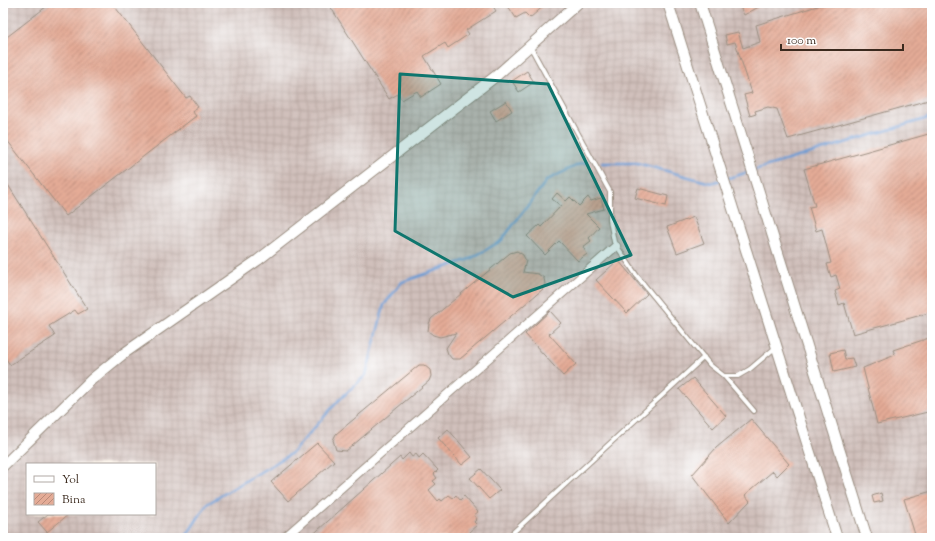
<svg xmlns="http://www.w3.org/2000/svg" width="935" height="541" font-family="'Sorts Mill Goudy',serif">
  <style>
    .industrial { fill: url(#industrial-grid); fill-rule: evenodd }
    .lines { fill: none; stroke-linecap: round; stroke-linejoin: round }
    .stream { stroke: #6c9cd5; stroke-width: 2.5 }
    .building { fill: url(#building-hatch) }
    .service-casing { stroke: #9a8d80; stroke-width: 6 }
    .minor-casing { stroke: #9a8d80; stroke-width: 10 }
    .tertiary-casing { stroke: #9a8d80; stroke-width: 12 }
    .service { stroke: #fff; stroke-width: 4 }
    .minor { stroke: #fff; stroke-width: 8 }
    .tertiary { stroke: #fff; stroke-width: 10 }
    .marked { fill: #0f766e; fill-opacity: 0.2; stroke: #0f766e; stroke-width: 3; stroke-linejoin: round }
  </style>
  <defs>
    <pattern id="industrial-grid" width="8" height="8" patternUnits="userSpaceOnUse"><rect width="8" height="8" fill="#d0c0bb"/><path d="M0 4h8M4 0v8" fill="none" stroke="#b4a5a0"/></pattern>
    <pattern id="building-hatch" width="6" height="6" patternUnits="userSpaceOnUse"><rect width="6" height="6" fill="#e4ab96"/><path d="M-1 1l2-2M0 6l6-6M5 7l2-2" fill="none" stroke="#ba8b7a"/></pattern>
  </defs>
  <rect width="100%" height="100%" fill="#fff"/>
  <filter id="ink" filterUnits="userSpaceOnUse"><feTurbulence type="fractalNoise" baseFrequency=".025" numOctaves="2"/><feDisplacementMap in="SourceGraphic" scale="8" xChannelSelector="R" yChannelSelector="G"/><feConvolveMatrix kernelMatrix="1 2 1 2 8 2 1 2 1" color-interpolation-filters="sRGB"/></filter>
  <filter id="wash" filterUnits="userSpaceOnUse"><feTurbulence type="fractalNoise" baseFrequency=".012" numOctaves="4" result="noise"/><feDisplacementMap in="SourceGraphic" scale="16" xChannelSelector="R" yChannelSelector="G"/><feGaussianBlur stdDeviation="0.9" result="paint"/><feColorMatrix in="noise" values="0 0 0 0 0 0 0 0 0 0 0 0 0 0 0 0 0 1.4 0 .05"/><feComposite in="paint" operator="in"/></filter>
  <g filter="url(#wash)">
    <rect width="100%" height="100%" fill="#faf0e3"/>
    <!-- industrial -->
    <path class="industrial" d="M3 3H932V538H3ZM27 464H155V514H27Z"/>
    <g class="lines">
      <!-- stream -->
      <path class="stream" d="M602 163H637L711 183 721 180
        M754 170 932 117
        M725 179 749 172
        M185 538 207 504 292 453 339 400 366 375 384 305 402 282 470 259 501 241 547 180 582 163H587"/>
    </g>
    <g id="blocks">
      <!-- building -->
      <path class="building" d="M51 3H112L186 98 190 96 198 107 192 111 196 116 66 216 3 135V40Z
        M328 3H491L496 11 466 30 469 34 448 48 445 43 424 56 441 84 421 97 417 91 402 100 398 94 389 99Z
        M506 3H547L530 18 525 13 516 18Z
        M738 3H766L744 15Z
        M827 3H932V99L788 139 777 109 768 107 755 111 756 114 750 116 744 95 752 93 735 42 727 44 725 35 738 32 743 48 760 42 756 25Z
        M527 71 534 82 519 92 512 81Z
        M506 101 512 111 496 121 490 111Z
        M932 133V312L853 334 844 303 839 305 835 291 840 289 836 275 831 277 827 264 831 263 822 229 816 231 809 207 815 206 804 169Z
        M3 177 87 309 78 314 75 310 49 326 55 336 10 365 3 354Z
        M638 188 668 196 666 206 635 198Z
        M557 193 566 201 570 197 579 206 588 197 591 201 601 198 604 209 586 214 599 227 589 238 591 241 583 247 587 254 578 261 559 241 545 255 527 236 539 225 541 227 561 206 552 199Z
        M694 217 704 243 677 253 667 227Z
        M517 251 523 255 526 261 523 272 538 274 544 278 545 284 543 289 460 359H452L448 354 446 348 456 333 440 337 433 335 428 331 429 324 431 319 510 253Z
        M618 260 647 294 627 313 596 280Z
        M550 311 561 323 549 334 576 364 563 376 525 334Z
        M932 337V411L877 424 863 368 895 355 893 350Z
        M843 350 845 359 852 358 855 367 834 372 830 353Z
        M419 365H424L430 370 431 376 429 381 346 451 336 450 333 440 336 434Z
        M693 378 726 416 713 428 679 389Z
        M751 419 789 464 777 476 773 471 745 495 750 501 729 523 692 475 716 448Z
        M448 429 472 457 462 465 438 438Z
        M317 443 334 461 288 501 271 482Z
        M409 453 412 457 416 454 419 458 423 454 438 470 434 474 437 478 433 481 436 484 429 490 438 501 440 499 442 501 449 495 453 498 456 495 460 500 464 496 478 512 474 515 477 519 474 522 477 525 469 532 471 534 467 538H309L400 457 402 460Z
        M481 469 500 490 489 499 470 478Z
        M932 491V538H916L904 499Z
        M881 493 883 501 874 503 872 496Z
        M48 514H69L47 532 38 522Z"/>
    </g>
  </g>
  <g filter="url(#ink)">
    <use href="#blocks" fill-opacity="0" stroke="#9a8d80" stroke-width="1"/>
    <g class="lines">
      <defs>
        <path id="service" d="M530 46 610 192V220L614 242 637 276 710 365 724 376H738L750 369 776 347
          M724 376 754 411
          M507 538 704 357"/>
        <path id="minor" d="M284 538 616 246"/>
        <path id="tertiary" d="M668 3 837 538
          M700 3 867 538
          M3 466 91 380 123 354 258 260 496 76 578 3"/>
      </defs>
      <!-- service casing -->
      <use href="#service" class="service-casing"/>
      <!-- minor casing -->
      <use href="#minor" class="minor-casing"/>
      <!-- tertiary casing -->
      <use href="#tertiary" class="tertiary-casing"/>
      <!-- service -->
      <use href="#service" class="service"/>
      <!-- minor -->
      <use href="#minor" class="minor"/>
      <!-- tertiary -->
      <use href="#tertiary" class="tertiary"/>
    </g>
  </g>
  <!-- marked area -->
  <path class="marked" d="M400 74 548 84 631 255 513 297 395 231Z"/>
  <!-- margin -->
  <rect width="935" height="541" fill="none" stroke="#fff" stroke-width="16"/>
  <!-- legend -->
  <rect x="26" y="463" width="130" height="52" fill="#ffffff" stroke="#b1aaa5"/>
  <rect x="34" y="476" width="20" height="6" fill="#ffffff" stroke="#b1aaa5"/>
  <text x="62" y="483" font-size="12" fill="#3b2a1e">Yol</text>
  <rect x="34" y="493" width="20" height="12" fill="url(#building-hatch)" stroke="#b1aaa5"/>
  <text x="62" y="503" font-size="12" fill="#3b2a1e">Bina</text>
  <!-- scale -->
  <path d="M781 44v6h122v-6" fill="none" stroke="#3b2a1e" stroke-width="2"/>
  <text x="787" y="44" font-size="12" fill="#3b2a1e" stroke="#ffffff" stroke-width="3" paint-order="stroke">100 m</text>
</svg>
